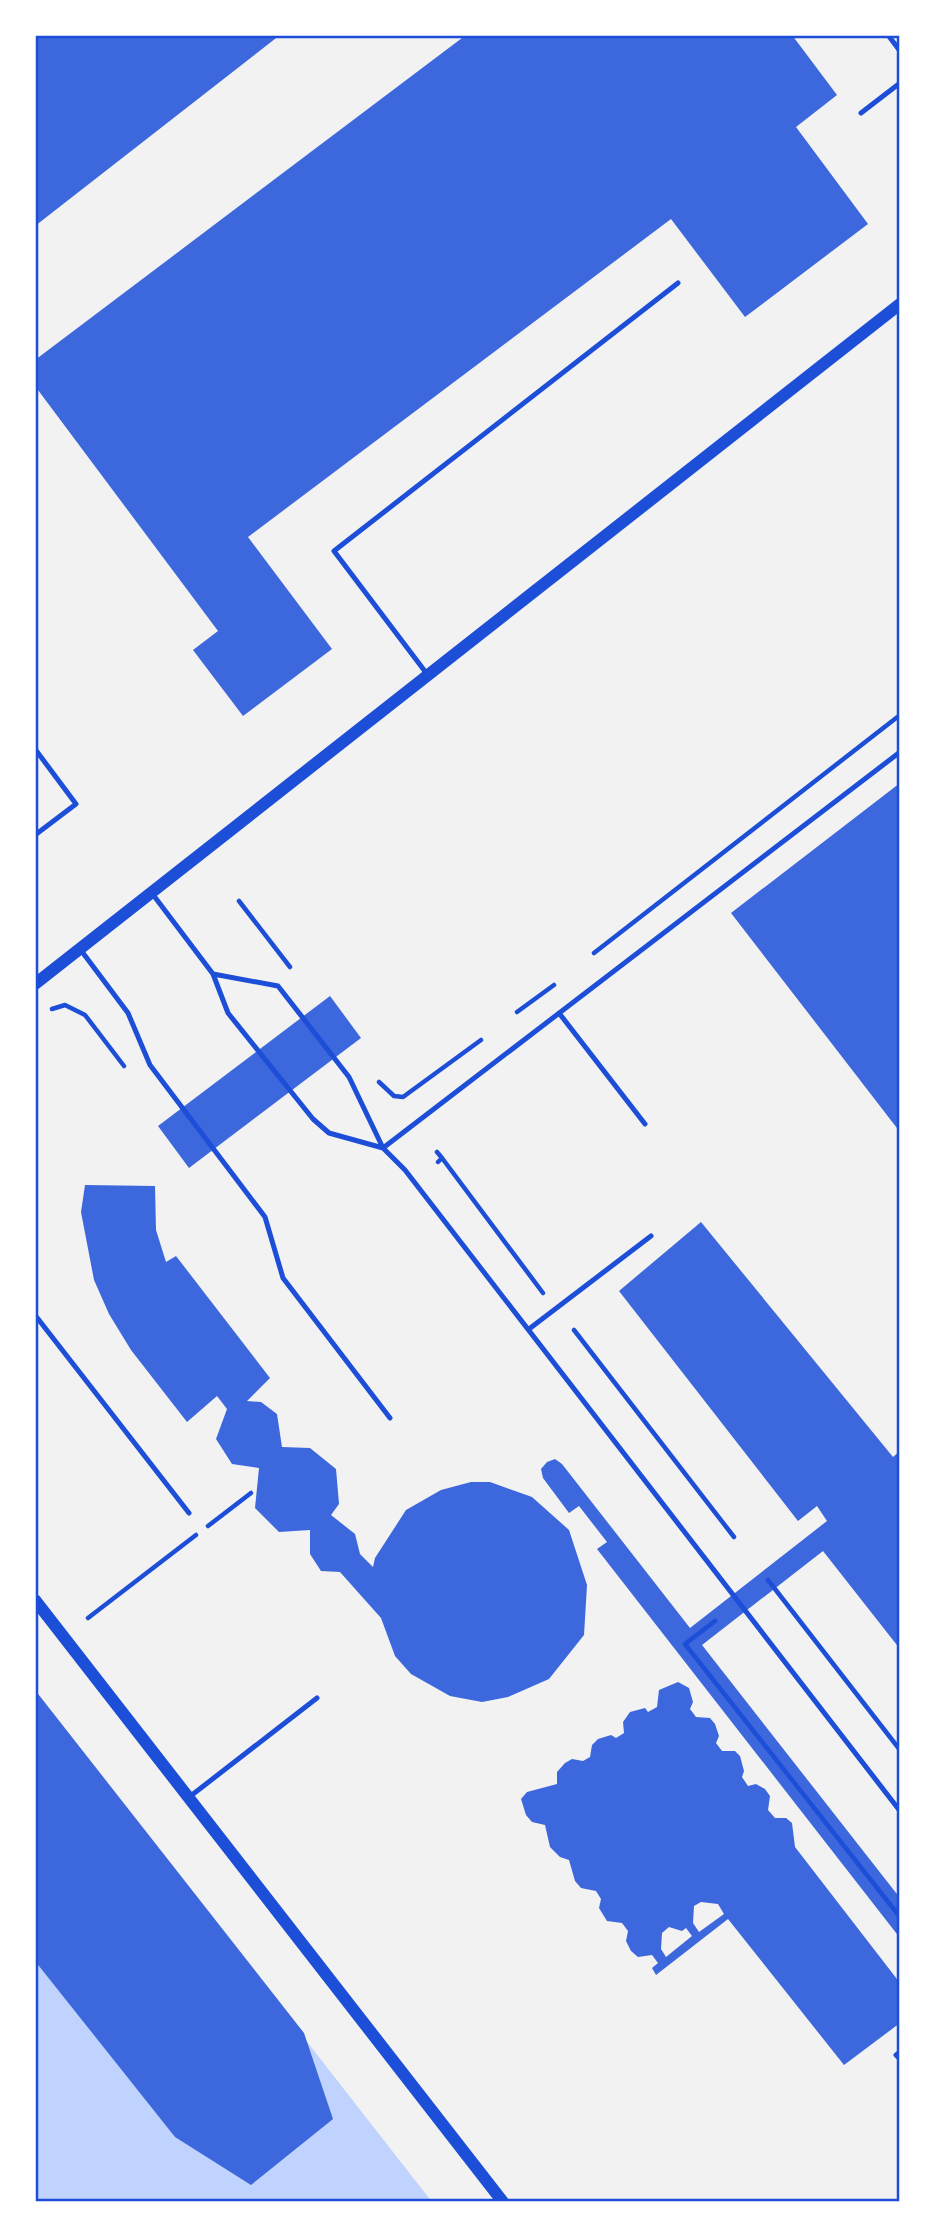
<svg xmlns="http://www.w3.org/2000/svg" width="935" height="2237" font-family="'IBM Plex Sans',sans-serif">
  <style>
    .water { fill: #bfd3fe }
    .building { fill: #3d67dc; fill-rule: evenodd }
    .lines { fill: none; stroke-linecap: round; stroke-linejoin: round }
    .path { stroke: #1d4ed8; stroke-width: 4.5 }
    .service { stroke: #1d4ed8; stroke-width: 5 }
    .tertiary { stroke: #1d4ed8; stroke-width: 12 }
    .neatline { fill: none; stroke: #1d4ed8; stroke-width: 2.5 }
  </style>
  <rect width="100%" height="100%" fill="#f2f2f2"/>
  <!-- water -->
  <path class="water" d="M35 1693 432 2202H35Z"/>
  <!-- building -->
  <path class="building" d="M35 35H280L35 226Z
    M466 35H792L837 95 796 127 868 224 745 317 671 219 248 537 332 649 243 716 193 650 218 631 35 386V360Z
    M900 783V1132L731 913Z
    M330 996 361 1038 189 1168 158 1126Z
    M85 1185 155 1186 156 1230 166 1262 176 1256 270 1378 247 1401 261 1402 277 1414 282 1447 310 1448 336 1469 339 1504 331 1515 355 1534 360 1554 373 1567 375 1558 406 1510 441 1490 471 1482H490L532 1497 569 1530 587 1585 584 1635 549 1679 508 1697 482 1702 450 1696 411 1674 395 1656 381 1618 340 1572 321 1571 310 1554V1530L279 1532 255 1508 259 1468 232 1464 216 1439 227 1409 217 1396 187 1422 131 1350 109 1314 94 1280 81 1212Z
    M701 1222 893 1457 900 1451V1649L823 1551 702 1645 900 1898V1938L597 1549 607 1542 579 1506 569 1513 543 1478 541 1469 547 1462 555 1459 562 1464 690 1628 827 1521 817 1506 798 1521 619 1291Z
    M678 1682 689 1688 693 1702 690 1709 696 1717 710 1718 715 1724 719 1736 716 1743 722 1751H735L740 1756 744 1771 742 1777 748 1786 756 1784 765 1789 770 1796 768 1810 775 1818H786L792 1823 795 1847 900 1983V2023L844 2065 728 1919 656 1975 652 1968 658 1963 652 1955 638 1957 631 1951 626 1941 628 1931 622 1923 607 1921 599 1908 601 1899 596 1891 581 1888 575 1881 569 1860 560 1857 550 1847 545 1825 532 1822 526 1815 521 1799 527 1792 557 1784V1772L565 1763 572 1759 583 1761 590 1757 592 1745 598 1739 611 1735 616 1738 624 1733 623 1722 630 1712 645 1708 648 1712 657 1707 659 1690ZM701 1902 718 1904 724 1914 699 1932 693 1923 694 1906ZM669 1927 682 1931 686 1928 692 1936 666 1957 661 1949 662 1933Z
    M35 1690 304 2033 333 2119 251 2185 175 2137 35 1961Z"/>
  <g class="lines">
    <!-- path -->
    <path class="path" d="M239 901 290 967
      M594 953 900 715
      M52 1009 65 1005 85 1015 124 1066
      M517 1012 554 985
      M379 1082 394 1096 403 1097 481 1040
      M437 1152 442 1158 438 1162
      M442 1158 543 1293
      M574 1330 734 1537
      M208 1526 251 1493
      M768 1580 900 1750
      M88 1618 196 1535
      M715 1621 685 1644 900 1917"/>
    <!-- service -->
    <path class="service" d="M888 35 900 51
      M861 113 900 83
      M427 674 334 551 678 283
      M35 749 76 804 35 835
      M151 892 213 974 228 1013 313 1119 329 1133 383 1148 405 1170 900 1811
      M80 949 128 1013 150 1065 265 1217 283 1278 390 1418
      M213 974 278 986 349 1077 383 1148 900 752
      M559 1013 645 1124
      M35 1315 189 1513
      M529 1329 651 1236
      M188 1798 317 1698
      M900 2052 896 2055 900 2059"/>
    <!-- tertiary -->
    <path class="tertiary" d="M35 984 900 304
      M35 1600 503 2202"/>
  </g>
  <!-- border -->
  <rect width="935" height="2237" fill="none" stroke="#ffffff" stroke-width="74"/>
  <rect x="37" y="37" width="861" height="2163" class="neatline"/>
</svg>
